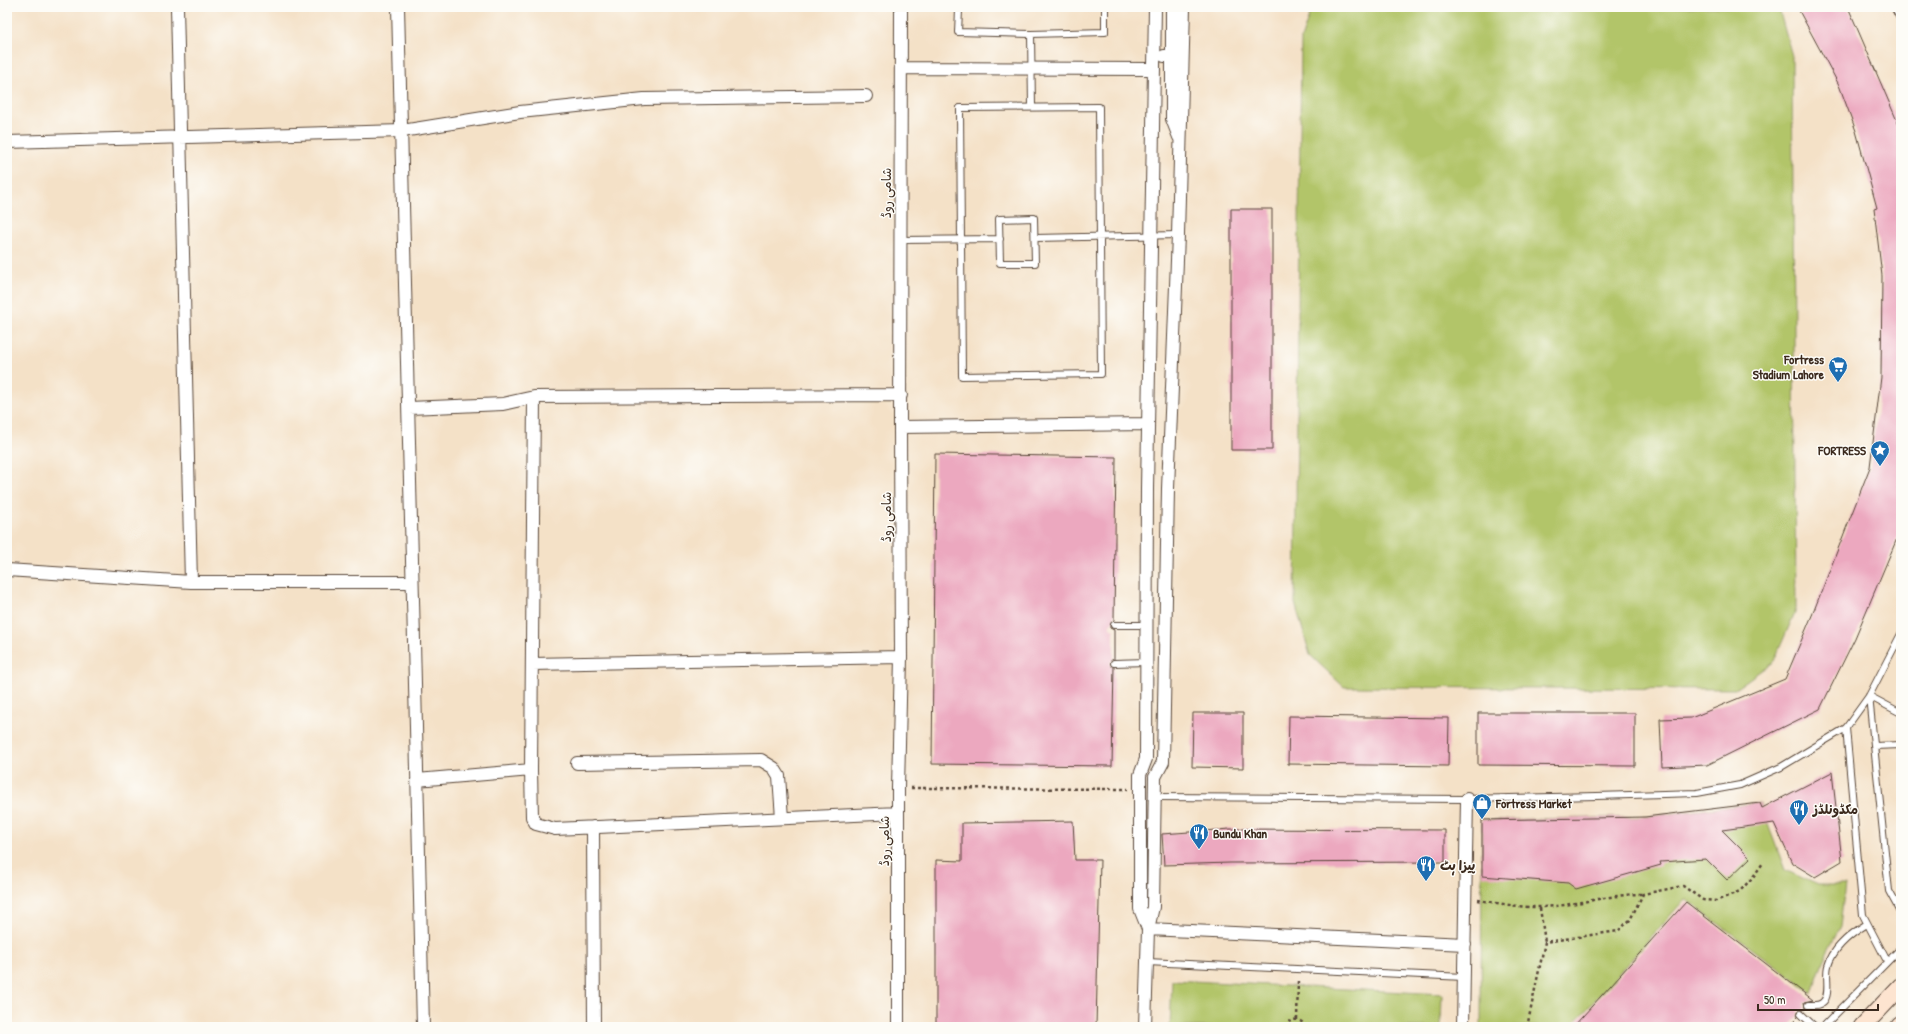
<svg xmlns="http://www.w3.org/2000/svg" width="1908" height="1034" font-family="'Patrick Hand','Playpen Sans Arabic',sans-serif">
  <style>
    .green { fill: #b2c569; stroke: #767844 }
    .building { fill: #eca8bf }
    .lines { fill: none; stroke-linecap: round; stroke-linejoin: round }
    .service-casing { stroke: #574537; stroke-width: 8 }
    .minor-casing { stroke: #574537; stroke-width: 14 }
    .secondary-casing { stroke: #574537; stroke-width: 19 }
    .path { stroke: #574537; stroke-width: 2.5; stroke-dasharray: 3 3; stroke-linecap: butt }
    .service { stroke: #fff; stroke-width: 6 }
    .minor { stroke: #fff; stroke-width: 12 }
    .secondary { stroke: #fde4d0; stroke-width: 17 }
    .labels { text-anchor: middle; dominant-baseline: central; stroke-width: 3; stroke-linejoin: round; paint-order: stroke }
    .street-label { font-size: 13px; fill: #3b2a1e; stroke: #fdfcf7 }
    .poi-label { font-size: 13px; font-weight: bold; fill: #3b2a1e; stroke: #fdfcf7; text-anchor: start }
  </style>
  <rect width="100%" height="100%" fill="#fdfcf7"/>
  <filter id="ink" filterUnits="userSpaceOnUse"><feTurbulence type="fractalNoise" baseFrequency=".025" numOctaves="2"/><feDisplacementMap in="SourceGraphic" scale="8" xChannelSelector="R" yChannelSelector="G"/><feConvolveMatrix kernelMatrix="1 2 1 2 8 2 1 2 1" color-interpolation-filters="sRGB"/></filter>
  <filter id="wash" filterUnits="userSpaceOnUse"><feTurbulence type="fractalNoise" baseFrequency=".012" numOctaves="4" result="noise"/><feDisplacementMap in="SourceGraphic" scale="16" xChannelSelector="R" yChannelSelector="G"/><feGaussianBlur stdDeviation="0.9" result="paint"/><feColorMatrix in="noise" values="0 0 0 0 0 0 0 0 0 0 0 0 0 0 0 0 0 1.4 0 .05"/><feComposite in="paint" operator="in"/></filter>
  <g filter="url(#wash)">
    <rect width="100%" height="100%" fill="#f4e1c7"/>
    <!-- green -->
    <path class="green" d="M1312 7H1778L1779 9 1792 56 1796 610 1774 661 1735 689 1344 687 1310 655 1295 603 1301 39Z
      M1760 803 1785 870 1818 885H1845L1840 927 1823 961 1812 993 1685 899 1571 1027H1481L1482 820 1645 817Z
      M1172 980 1442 994 1441 1027H1170Z"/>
    <g id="blocks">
      <!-- building -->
      <path class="building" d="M1797 7H1848L1901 130V529L1855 638 1820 709 1707 765 1662 767 1660 719 1691 718 1785 679 1813 613 1870 467 1881 377 1882 276 1874 209 1877 208 1856 131 1839 85Z
        M1231 209H1272V450H1231Z
        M935 454 1116 457 1114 620 1110 625V628L1114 630V659L1110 663 1114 667 1112 766 932 764Z
        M1193 713H1243V768L1192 767Z
        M1478 713H1635V766L1478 765Z
        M1289 716 1449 718 1448 766 1288 764Z
        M1832 772 1842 861 1815 877 1792 863 1774 823 1722 830 1750 858 1727 880 1706 859 1660 862 1661 865 1576 889 1568 883 1482 876V820L1645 817 1760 803 1762 808Z
        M1073 821 1075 860H1100L1096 1027H936V860L962 861V823Z
        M1230 829 1445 830V862L1230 863 1164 865 1162 834Z
        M1686 902 1813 1000 1804 1002 1805 1008 1804 1010 1798 1011V1017L1788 1027H1573Z"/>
    </g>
  </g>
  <g filter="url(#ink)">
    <use href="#blocks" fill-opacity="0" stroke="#574537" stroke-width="1"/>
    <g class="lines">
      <defs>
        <path id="service" d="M1894 7 1901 20
          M959 10 958 32 1031 34
          M1032 107 1031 34 1105 32V7
          M1099 107 1101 374 962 376 960 108Z
          M1034 218 1035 263H1000L999 219Z
          M1035 238 1178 235
          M900 240 1000 239
          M1114 625H1146
          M1114 663 1146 662
          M1869 696 1889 891 1901 913
          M1869 696 1901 713
          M1846 728 1863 915 1887 961
          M1874 746 1901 745
          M1154 797 1467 799 1597 796 1697 793 1740 785 1781 767 1846 728 1869 696 1901 634
          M1147 962 1464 977
          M1808 1005C1814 1005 1819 1006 1823 1002 1831 995 1825 976 1828 966 1833 948 1852 933 1867 924
          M1801 1014 1815 1027
          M1823 1027 1901 948"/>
        <path id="minor" d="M177 7 191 582
          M398 7C409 347 414 687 423 1027
          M1164 56H1172V7
          M1172 56V119L1179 137
          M901 68 1154 69
          M7 142 402 131 520 112 644 99 866 96
          M409 408 503 404 534 397
          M900 427 1148 424
          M7 570 191 582H412
          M532 664 901 657
          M577 763 761 760 774 768 779 776 782 818
          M531 770 534 397 901 395
          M417 780 531 770 532 817 536 824 555 829 898 813
          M593 827 594 1027
          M1148 929 1140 909V775L1146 759 1147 489 1155 7
          M1148 929 1465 944
          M898 1027V788L901 657 900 427 901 7
          M1145 1027 1148 929 1153 907 1155 777 1163 762 1168 489 1178 235 1184 7
          M1463 1027 1467 799"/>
        <path id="secondary" d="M1862 1027 1901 986
          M1899 1027 1901 1025"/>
      </defs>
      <!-- service casing -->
      <use href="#service" class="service-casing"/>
      <!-- minor casing -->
      <use href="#minor" class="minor-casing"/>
      <!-- secondary casing -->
      <use href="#secondary" class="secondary-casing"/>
      <!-- path -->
      <path class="path" d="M911 788 1128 789
        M1478 900C1498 903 1521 908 1542 907 1576 906 1609 894 1643 894
        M1540 908 1545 942
        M1297 1020 1298 980
        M1186 1025 1233 1027
        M1285 1027 1289 1022C1295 1018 1302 1019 1305 1027
        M1527 1027 1545 942 1618 931 1630 920 1643 894 1683 886 1703 900 1716 901 1740 891 1753 877 1763 863"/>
      <!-- service -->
      <use href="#service" class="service"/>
      <!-- minor -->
      <use href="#minor" class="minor"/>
      <!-- secondary -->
      <use href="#secondary" class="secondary"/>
    </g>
  </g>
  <!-- icons -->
  <defs>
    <symbol id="supermarket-pin" viewBox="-11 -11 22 30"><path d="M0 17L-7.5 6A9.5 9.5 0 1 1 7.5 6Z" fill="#1f6fb2" stroke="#fdfcf7"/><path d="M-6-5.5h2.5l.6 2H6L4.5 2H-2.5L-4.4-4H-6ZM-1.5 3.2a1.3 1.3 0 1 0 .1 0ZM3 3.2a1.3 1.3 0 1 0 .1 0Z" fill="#fff"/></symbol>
    <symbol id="sight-pin" viewBox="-11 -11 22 30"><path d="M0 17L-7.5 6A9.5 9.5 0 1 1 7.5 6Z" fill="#1f6fb2" stroke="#fdfcf7"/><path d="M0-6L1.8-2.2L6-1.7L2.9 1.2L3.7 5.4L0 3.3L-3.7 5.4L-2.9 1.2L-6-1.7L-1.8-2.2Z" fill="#fff"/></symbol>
    <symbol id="shop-pin" viewBox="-11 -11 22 30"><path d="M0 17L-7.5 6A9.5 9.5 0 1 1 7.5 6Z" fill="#1f6fb2" stroke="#fdfcf7"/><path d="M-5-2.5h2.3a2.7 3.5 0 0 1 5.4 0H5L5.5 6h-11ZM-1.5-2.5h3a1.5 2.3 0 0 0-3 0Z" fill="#fff"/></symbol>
    <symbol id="restaurant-pin" viewBox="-11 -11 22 30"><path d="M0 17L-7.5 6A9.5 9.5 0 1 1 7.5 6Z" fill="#1f6fb2" stroke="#fdfcf7"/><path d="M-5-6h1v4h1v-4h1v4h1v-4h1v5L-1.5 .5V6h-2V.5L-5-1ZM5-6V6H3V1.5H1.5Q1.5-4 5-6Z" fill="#fff"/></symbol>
  </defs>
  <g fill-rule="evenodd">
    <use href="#supermarket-pin" x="1827" y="355" width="22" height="30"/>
    <use href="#sight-pin" x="1869" y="439" width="22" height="30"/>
    <use href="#shop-pin" x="1471" y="792" width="22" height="30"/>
    <use href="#restaurant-pin" x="1788" y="798" width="22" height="30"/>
    <use href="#restaurant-pin" x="1188" y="822" width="22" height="30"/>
    <use href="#restaurant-pin" x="1415" y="854" width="22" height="30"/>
  </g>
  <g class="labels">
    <!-- street labels -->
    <g class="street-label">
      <text transform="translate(886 193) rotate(-90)">شامی روڈ</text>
      <text transform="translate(886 517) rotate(-90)">شامی روڈ</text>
      <text transform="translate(884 841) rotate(-90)">شامی روڈ</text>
    </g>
    <!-- poi labels -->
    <g class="poi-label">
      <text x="1824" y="359" text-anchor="end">Fortress<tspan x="1824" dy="15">Stadium Lahore</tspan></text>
      <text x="1866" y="450" text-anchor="end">FORTRESS</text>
      <text x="1496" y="803">Fortress Market</text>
      <text x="1813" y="809">مکڈونلڈز</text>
      <text x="1213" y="833">Bundu Khan</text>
      <text x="1440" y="865">پیزا ہٹ</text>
    </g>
  </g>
  <!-- margin -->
  <rect width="1908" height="1034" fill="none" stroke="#fdfcf7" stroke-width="24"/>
  <!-- scale -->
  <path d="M1758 1004v6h120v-6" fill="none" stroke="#3b2a1e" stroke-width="2"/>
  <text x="1764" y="1004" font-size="12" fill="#3b2a1e" stroke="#fdfcf7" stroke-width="3" paint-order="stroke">50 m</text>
</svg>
